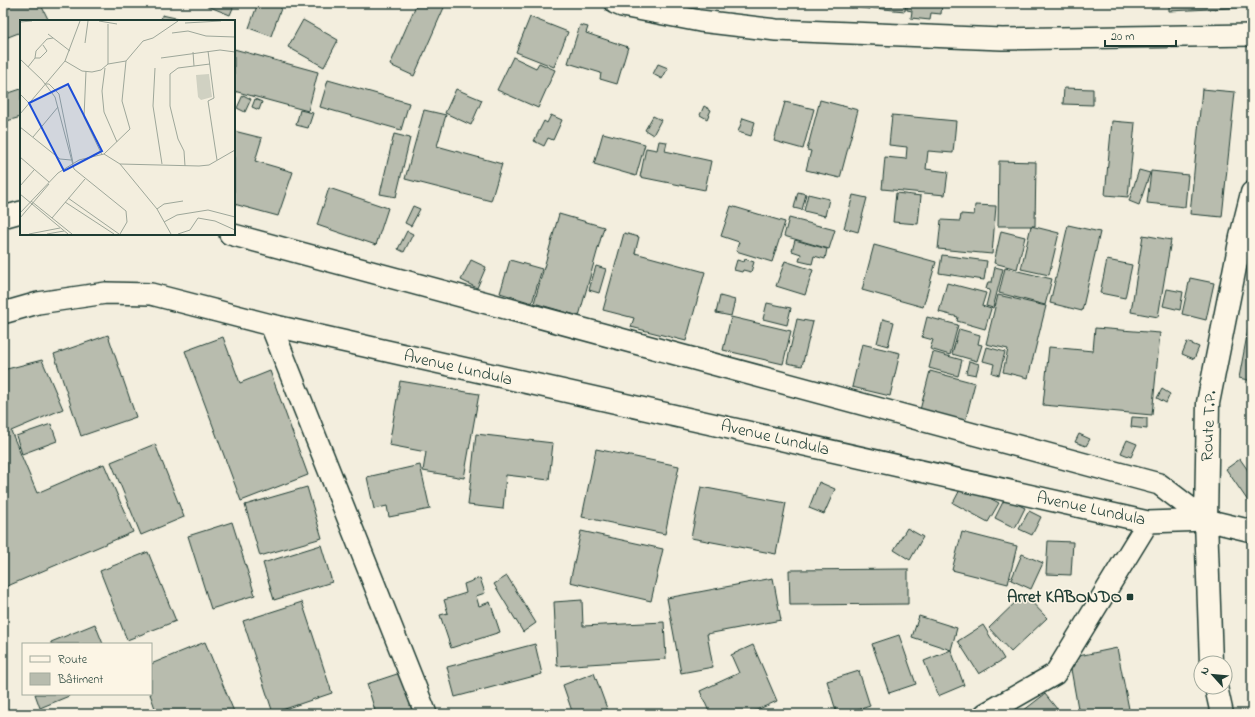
<svg xmlns="http://www.w3.org/2000/svg" width="1255" height="717" font-family="'Indie Flower',sans-serif">
  <style>
    .building { fill: #b8bcae; stroke: #1f3d34 }
    .lines { fill: none; stroke-linecap: round; stroke-linejoin: round }
    .minor-casing { stroke: #1f3d34; stroke-width: 24 }
    .tertiary-casing { stroke: #1f3d34; stroke-width: 25 }
    .minor { stroke: #fcf5e5; stroke-width: 21 }
    .tertiary { stroke: #fcf5e5; stroke-width: 22 }
    .poi-dot { fill: #1f3d34; stroke: #fcf5e5; stroke-width: 1.5 }
    .labels { text-anchor: middle; dominant-baseline: central; stroke-width: 3; stroke-linejoin: round; paint-order: stroke }
    .street-label { font-size: 17px; fill: #1f3d34; stroke: #fcf5e5 }
    .poi-label { font-size: 17px; font-weight: bold; fill: #1f3d34; stroke: #fcf5e5; text-anchor: end }
    .inset-road { fill: none; stroke: #9ea79a; stroke-width: 1 }
    .view { fill: #1d4ed8; fill-opacity: 0.15; stroke: #1d4ed8; stroke-width: 2 }
    .inset-edge { fill: none; stroke: #1f3d34; stroke-width: 2 }
  </style>
  <rect width="100%" height="100%" fill="#f3eede"/>
  <filter id="ink" filterUnits="userSpaceOnUse"><feTurbulence type="fractalNoise" baseFrequency=".025" numOctaves="2"/><feDisplacementMap in="SourceGraphic" scale="8" xChannelSelector="R" yChannelSelector="G"/><feConvolveMatrix kernelMatrix="1 2 1 2 8 2 1 2 1" color-interpolation-filters="sRGB"/></filter>
  <g filter="url(#ink)">
    <!-- building -->
    <path class="building" d="M3 3H40L49 21H21V32L3 39Z
      M200 3H235L230 15Z
      M258 3H283L271 36 249 28Z
      M417 3H446L414 76 390 65Z
      M852 3H870V9L851 7Z
      M873 3H906L905 11 873 8Z
      M907 3H942L941 14 931 13 930 20 911 18 912 11 907 10Z
      M1169 3H1252V7L1169 11Z
      M162 15 189 21H161Z
      M530 17 568 32 554 67 516 52Z
      M303 20 338 40 324 67 288 47Z
      M580 25 588 27 586 33 628 47 617 84 600 79 601 73 568 63Z
      M234 49 318 72 308 111 234 91Z
      M513 57 536 68 539 63 555 70 538 108 497 90Z
      M658 64 668 68 662 79 653 74Z
      M328 80 409 103 401 130 320 107Z
      M1064 88 1093 89V105L1063 104Z
      M21 89V117L3 122V95Z
      M456 89 482 100 471 125 445 113Z
      M1202 89 1235 92 1222 217 1190 214Z
      M243 95 251 99 245 112 237 108Z
      M255 99 262 102 259 110 252 107Z
      M820 100 858 110 840 178 806 170 811 151 807 150Z
      M785 102 814 109 803 149 774 141Z
      M704 106 711 110 707 119 700 115Z
      M300 110 313 113 308 128 296 125Z
      M424 110 446 115 437 146 502 164 491 201 405 179Z
      M551 115 562 120 553 140 548 138 544 146 534 141 544 121 547 123Z
      M892 115 956 121 953 153 928 151 926 169 948 172 945 195 882 189 885 157 906 159 907 147 889 145Z
      M653 116 661 120 653 135 645 130Z
      M743 118 755 122 751 136 738 132Z
      M1112 121 1135 123 1128 197 1105 195Z
      M234 131 262 138 255 161 293 172 278 216 234 204Z
      M603 133 645 144 636 176 594 164Z
      M394 134 410 138 396 197 380 194Z
      M659 141 667 142 665 151 711 161 705 190 640 177 646 148 657 150Z
      M999 161 1036 162 1035 226H998Z
      M1139 170 1150 173 1139 205 1129 201Z
      M1151 171 1188 175 1185 207 1147 203Z
      M329 188 388 208 376 245 317 225Z
      M798 192 806 194 802 210 794 208Z
      M896 193 921 196 918 224 893 222Z
      M808 194 829 199 825 216 804 211Z
      M853 195 867 198 858 232 844 228Z
      M975 205 996 206 992 254 938 249 941 220 960 221 961 214 974 215Z
      M413 206 420 209 411 226 405 223Z
      M731 206 785 222 772 262 736 251 739 242 721 236Z
      M559 214 604 227 579 316 534 303Z
      M789 218 835 230 829 249 784 236Z
      M1068 225 1100 232 1082 311 1050 303Z
      M1031 226 1059 233 1049 275 1021 269Z
      M407 231 413 234 404 252 398 249Z
      M1001 231 1025 237 1017 269 994 263Z
      M624 233 639 237 635 253 705 272 686 341 631 327 634 318 603 310Z
      M1143 235 1171 240 1158 317 1131 312Z
      M795 240 827 249 825 259 814 256 812 264 799 261 801 254 792 251Z
      M874 245 936 262 923 307 862 290Z
      M942 255 987 261 984 280 939 273Z
      M745 259 754 262 751 272 743 270 742 272 734 270 737 260 744 262Z
      M471 260 486 267 477 288 461 280Z
      M510 260 542 269 532 303 500 293Z
      M1107 260 1132 265 1125 298 1100 293Z
      M785 261 813 270 805 295 776 286Z
      M596 266 606 269 599 293 589 290Z
      M995 267 1003 269 993 308 986 306 990 290 986 289 988 282H992Z
      M1005 268 1052 279 1045 305 999 293Z
      M1190 278 1214 283 1206 320 1182 314Z
      M947 283 986 293 982 306 991 309 985 329 957 321 958 317 939 312Z
      M1167 289 1183 292 1180 310 1163 306Z
      M998 295 1046 306 1028 378 1003 372 1008 349 986 344Z
      M720 296 735 300 731 316 716 313Z
      M767 303 791 308 787 325 763 319Z
      M1251 314H1252V381L1239 378Z
      M731 317 791 331 783 364 723 350Z
      M927 317 958 325 950 355 930 349 933 340 922 337Z
      M797 319 813 322 802 366 787 363Z
      M883 319 894 322 888 346 877 343Z
      M1095 328 1160 333 1152 415 1043 405 1049 347 1093 351Z
      M959 329 980 335 978 344 982 345 977 361 952 354Z
      M108 335 136 417 81 436 54 354Z
      M223 337 240 383 270 371 308 475 241 501 185 351Z
      M1187 342 1199 347 1194 359 1182 354Z
      M862 344 900 353 890 396 852 387Z
      M987 347 1005 352 999 375 992 373 994 364 983 361Z
      M933 352 962 360 958 376 929 368Z
      M42 360 63 409 11 431 37 493 104 464 133 532 3 588V370Z
      M969 361 979 364 976 375 966 373Z
      M930 371 975 383 965 422 920 410Z
      M400 381 479 394 464 478 423 471 426 452 389 445Z
      M1162 389 1170 394 1166 403 1157 398Z
      M1132 417 1147 418V429L1131 427Z
      M51 424 57 441 22 454 16 436Z
      M476 434 553 443 549 480 506 475 503 509 468 505Z
      M1079 434 1090 439 1086 446 1075 442Z
      M1127 440 1137 444 1131 457 1121 453Z
      M155 444 184 517 141 535 111 462Z
      M596 449 679 466 665 534 582 517Z
      M1240 459 1252 476V503L1250 504 1226 469Z
      M420 465 430 509 389 517 387 506 374 509 367 477Z
      M819 482 835 489 824 514 809 508Z
      M963 484 999 503 988 522 953 503Z
      M307 487 322 538 260 556 245 505Z
      M701 487 786 503 776 554 691 538Z
      M1005 498 1025 508 1015 528 995 518Z
      M1029 511 1041 517 1032 535 1019 529Z
      M232 522 255 595 211 609 188 536Z
      M907 528 923 537 910 560 894 550Z
      M581 531 663 549 651 601 570 582Z
      M962 532 1017 546 1008 584 952 570Z
      M1048 541 1073 542 1071 575 1046 574Z
      M321 545 332 582 274 600 263 563Z
      M148 552 176 621 127 640 100 571Z
      M1022 554 1043 563 1031 589 1011 580Z
      M908 569V604L790 605 789 570Z
      M507 576 536 623 523 632 494 584Z
      M480 578 485 593 476 596 479 606 490 602 500 632 451 648 440 615 448 613 444 600 466 593 464 584Z
      M773 578 781 620 707 634 713 667 681 673 667 598Z
      M1024 594 1047 618 1011 652 989 628Z
      M582 600 583 626 664 622 666 659 557 666 554 602Z
      M302 602 332 693 273 713 243 621Z
      M919 616 957 628 951 650 912 637Z
      M95 624 103 644H51V642Z
      M983 625 1004 659 979 674 958 641Z
      M899 635 916 684 889 693 872 644Z
      M205 642 235 714H157L150 694H151V664Z
      M535 644 542 674 455 697 447 667Z
      M753 645 777 701 748 714H710L700 691 739 673 731 655Z
      M1117 648 1130 714H1079L1069 658Z
      M951 650 964 685 938 696 924 661Z
      M859 671 870 706 846 714H837L827 681Z
      M400 673 413 714H376L367 684Z
      M594 673 609 714H573L563 685Z
      M35 694H69V696L40 708Z
      M1045 694 1061 714H1019Z"/>
    <g class="lines">
      <defs>
        <path id="minor" d="M615 3 622 6 700 21 776 30 1002 39 1252 35
          M3 217 21 212
          M230 234 1159 484 1206 520
          M3 313 38 303 106 293 151 294 271 325 1148 522 1206 520 1252 531
          M271 325 426 714
          M985 714 1055 674 1148 522"/>
        <path id="tertiary" d="M1211 663 1206 520 1208 403 1241 237 1252 193
          M1216 687 1222 714"/>
      </defs>
      <!-- minor casing -->
      <use href="#minor" class="minor-casing"/>
      <!-- tertiary casing -->
      <use href="#tertiary" class="tertiary-casing"/>
      <!-- minor -->
      <use href="#minor" class="minor"/>
      <!-- tertiary -->
      <use href="#tertiary" class="tertiary"/>
    </g>
  </g>
  <!-- markers -->
  <rect class="poi-dot" x="1126" y="593" width="8" height="8" rx="2"/>
  <g class="labels">
    <!-- street labels -->
    <g class="street-label">
      <text transform="translate(458 368) rotate(13)">Avenue Lundula</text>
      <text transform="translate(1209 426) rotate(-87)">Route T.P.</text>
      <text transform="translate(775 438) rotate(13)">Avenue Lundula</text>
      <text transform="translate(1091 509) rotate(12)">Avenue Lundula</text>
    </g>
    <!-- poi labels -->
    <g class="poi-label">
      <text x="1122" y="597">Arret KABONDO</text>
    </g>
  </g>
  <!-- overview -->
  <g transform="translate(20 20)">
    <rect width="215" height="215" fill="#f3eede"/>
    <path d="M189 54 192 77 181 80 178 77 176 55Z" fill="#d0d1c2"/>
    <path class="inset-road" d="M79 1 97 4M0 2 12 1M165 3 201 1M88 4V44M152 13 168 11 186 16 215 17M28 14 50 31M65 23 68 1M188 31 194 78 188 81 197 140M173 32 174 46M15 38H20L27 31 23 25M141 38 200 30 215 32M0 39 22 60 35 77 54 149 106 191 107 202 100 214M45 41 62 51 72 52 81 50 88 44 106 41M8 47 15 38 16 31 27 19 33 18M85 48 82 71 84 92 97 122M135 48 133 86 142 144M66 51 64 97 82 135M25 64H29L39 74 53 143M0 74 9 83M0 94 45 41 60 1M0 107 40 139 51 140M13 117 38 87M84 134 110 109 102 81 106 41 123 21 133 18 158 1M0 137 29 162M100 144 137 189 151 214M165 146 164 131 158 119 150 86V54L158 48 190 44M0 166 14 150M0 174 48 214M48 178 99 214M11 181 52 214M45 182 94 214M137 189 144 184 163 181M0 193 38 153 59 140 84 134 100 144 179 146 189 145 215 130M0 198 29 164M32 198 65 159M144 202 157 195 188 190 215 197M9 214 40 208M27 214 44 211M158 214 170 210 178 198 195 201 215 210"/>
    <path class="view" d="M48 64 82 131 44 151 9 83Z"/>
    <rect width="215" height="215" class="inset-edge"/>
  </g>
  <!-- margin -->
  <rect width="1255" height="717" fill="none" stroke="#fcf5e5" stroke-width="16"/>
  <rect x="8" y="8" width="1239" height="701" fill="none" stroke="#1f3d34" stroke-width="1.5" filter="url(#ink)"/>
  <!-- legend -->
  <rect x="22" y="643" width="130" height="52" fill="#fcf5e5" stroke="#a4ab9e"/>
  <rect x="30" y="656" width="20" height="6" fill="#fcf5e5" stroke="#a4ab9e"/>
  <text x="58" y="663" font-size="12" fill="#1f3d34">Route</text>
  <rect x="30" y="673" width="20" height="12" fill="#b8bcae" stroke="#a4ab9e"/>
  <text x="58" y="683" font-size="12" fill="#1f3d34">Bâtiment</text>
  <!-- north arrow -->
  <g transform="translate(1213 675) rotate(297)"><circle r="19" fill="#fcf5e5" stroke="#a4ab9e"/>
  <path d="M0-3L7 15L0 10L-7 15Z" fill="#1f3d34"/>
  <text y="-6" font-size="11" font-weight="bold" text-anchor="middle" fill="#1f3d34">N</text>
  </g>
  <!-- scale -->
  <path d="M1105 40v6h71v-6" fill="none" stroke="#1f3d34" stroke-width="2"/>
  <text x="1111" y="40" font-size="12" fill="#1f3d34" stroke="#fcf5e5" stroke-width="3" paint-order="stroke">20 m</text>
</svg>
